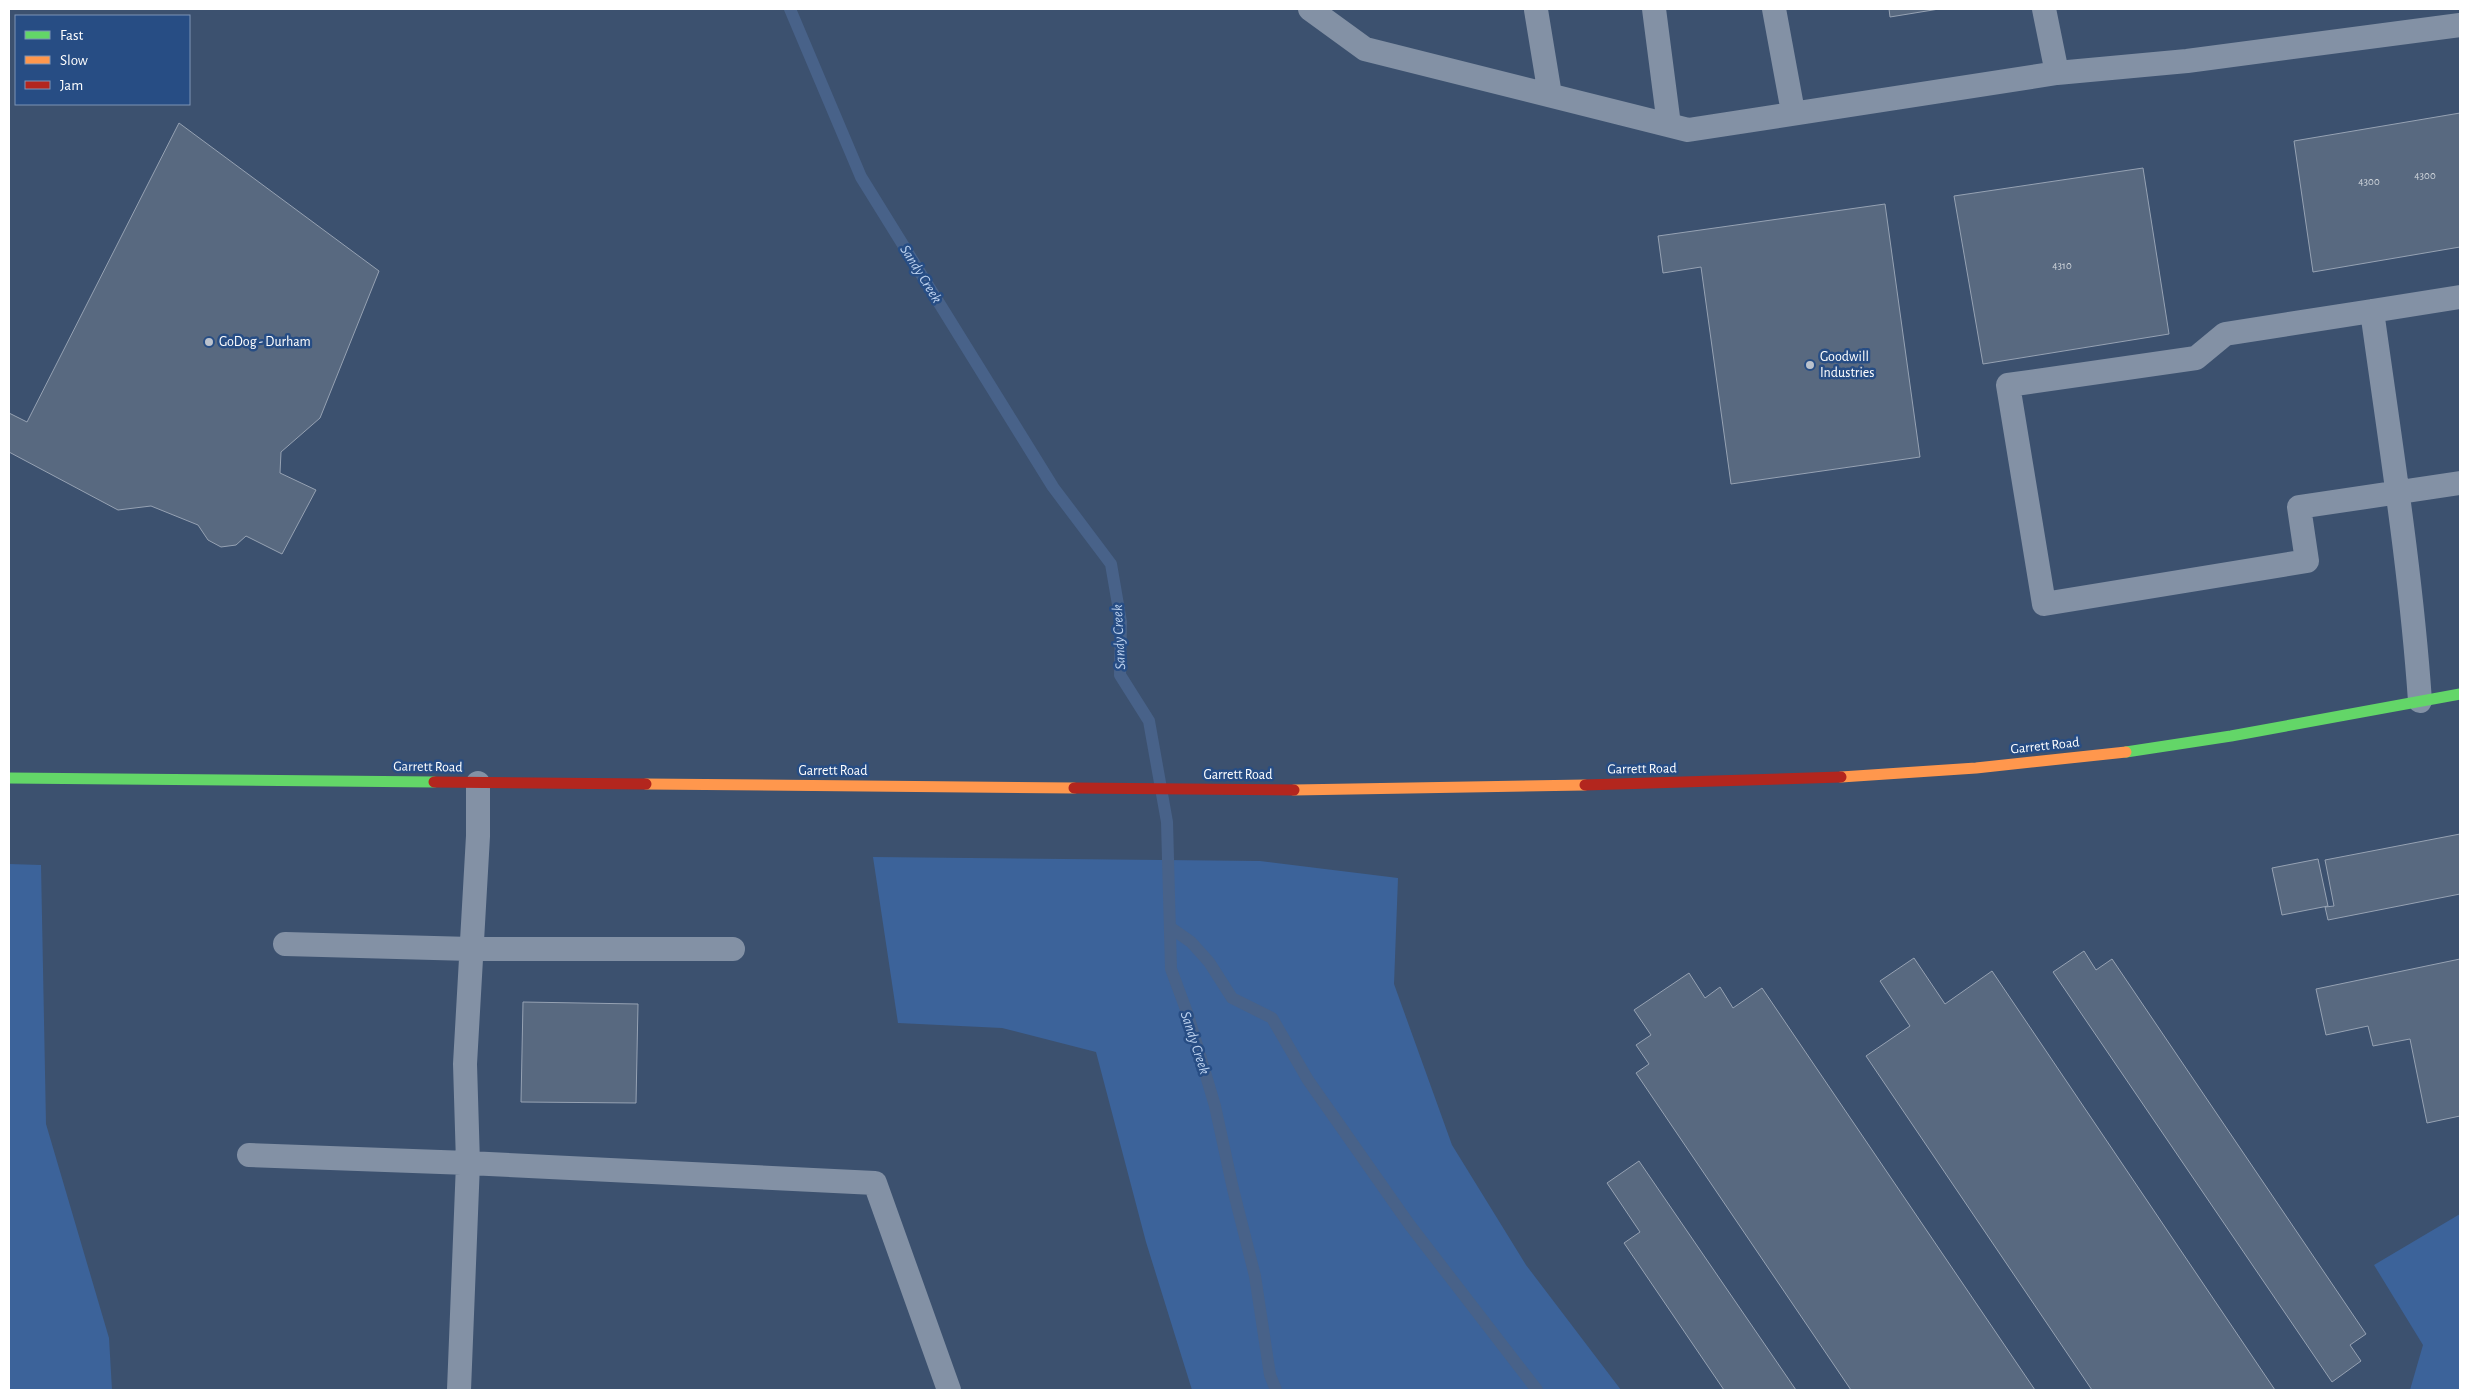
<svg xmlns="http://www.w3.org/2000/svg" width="2469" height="1399" font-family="'Alegreya Sans',sans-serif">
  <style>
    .green { fill: #3c639a }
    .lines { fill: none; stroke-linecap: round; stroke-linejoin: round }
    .stream { stroke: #486289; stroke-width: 12 }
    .building { fill: #586980; stroke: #96a2b3 }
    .lane { stroke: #8391a5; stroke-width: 24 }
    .fast { stroke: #63d668; stroke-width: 11 }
    .slow { stroke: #ff974d; stroke-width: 11 }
    .jam { stroke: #b3261e; stroke-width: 11 }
    .poi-dot { fill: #bbc2cd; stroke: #274d84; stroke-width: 2 }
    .labels { text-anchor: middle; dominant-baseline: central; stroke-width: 5; stroke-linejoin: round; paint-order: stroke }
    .number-label { font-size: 11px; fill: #d5dadf }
    .poi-label { font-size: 14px; fill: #fff; stroke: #274d84; text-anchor: start }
    .street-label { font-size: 14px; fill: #fff; stroke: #274d84 }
    .water-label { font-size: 15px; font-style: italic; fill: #bdd2ef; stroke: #274d84 }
  </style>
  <rect width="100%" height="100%" fill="#3c516f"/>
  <!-- green -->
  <path class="green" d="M873 857 1260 861 1398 878 1394 984 1452 1145 1526 1265 1621 1390H1192L1146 1242 1096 1052 1002 1028 898 1023Z
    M9 864 41 865 46 1124 109 1338 112 1390H9Z
    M2460 1214V1390H2410L2423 1345 2374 1265Z"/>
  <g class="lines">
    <!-- stream -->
    <path class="stream" d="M790 9 861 177 1053 487 1111 564 1121 622 1120 675 1149 721 1167 822 1171 969 1188 1015 1215 1106 1233 1189 1255 1276 1270 1375 1276 1390
      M1171 928 1191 942 1209 962 1232 998 1272 1018 1308 1080 1409 1224 1537 1390"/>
  </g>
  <!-- building -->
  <path class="building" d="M1889 9H1939L1890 17Z
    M2460 113V247L2313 272 2294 141Z
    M179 123 379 271 320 418 281 452 280 473 316 490 282 554 246 536 236 545 221 547 208 540 198 525 151 506 118 510 9 452V413L27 422Z
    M2143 168 2169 334 1983 364 1954 196Z
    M1885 204 1920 457 1731 484 1701 267 1663 273 1658 236Z
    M2460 834V894L2328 920 2325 907 2334 906 2325 860Z
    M2318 859 2328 906 2282 915 2272 868Z
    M2084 951 2096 970 2112 959 2366 1334 2350 1345 2361 1361 2332 1382 2053 972Z
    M1914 958 1945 1004 1992 971 2275 1390H2092L1866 1056 1910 1026 1880 981Z
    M2460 959V1116L2427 1123 2410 1039 2373 1046 2368 1026 2326 1035 2316 989Z
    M1689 973 1705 998 1720 987 1733 1008 1762 988 2035 1390H1851L1636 1073 1649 1064 1636 1045 1651 1035 1634 1010Z
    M523 1002 638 1004 636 1103 521 1102Z
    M1639 1161 1796 1390H1724L1624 1243 1640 1232 1607 1183Z"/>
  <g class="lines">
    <!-- lane -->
    <path class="lane" d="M1310 9 1365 49 1688 130 2057 73 2187 61 2460 25
      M1654 9 1669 125
      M1774 9 1793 112
      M2044 9 2057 73
      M1536 10 1550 95
      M2372 311 2460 297
      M2420 701C2411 571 2390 441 2372 311L2225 334 2196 358 2008 385 2044 604 2307 561 2299 507 2460 483
      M285 944 471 949H733
      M249 1155 468 1163 875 1183 949 1390
      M459 1390 468 1163 465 1064 478 836V783"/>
    <!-- fast -->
    <path class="fast" d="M2126 752 2231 736 2460 694
      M9 778 434 782"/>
    <!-- slow -->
    <path class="slow" d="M1841 777 1976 768 2126 752
      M646 784 1074 788
      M1294 790 1585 785"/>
    <!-- jam -->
    <path class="jam" d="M434 782 646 784
      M1585 785 1841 777
      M1074 788 1294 790"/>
  </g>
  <!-- markers -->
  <g class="poi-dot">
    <circle cx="209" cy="342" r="5"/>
    <circle cx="1810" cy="365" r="5"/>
  </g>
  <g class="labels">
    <!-- number labels -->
    <g class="number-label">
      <text x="2425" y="175">4300</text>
      <text x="2369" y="181">4300</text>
      <text x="2062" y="265">4310</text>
    </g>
    <!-- poi labels -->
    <g class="poi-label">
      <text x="219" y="342">GoDog - Durham</text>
      <text x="1820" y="357">Goodwill<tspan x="1820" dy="16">Industries</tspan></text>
    </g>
    <!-- street labels -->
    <g class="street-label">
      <text transform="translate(2045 746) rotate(-6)">Garrett Road</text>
      <text transform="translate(428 767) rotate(1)">Garrett Road</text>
      <text transform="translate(1642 769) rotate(-1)">Garrett Road</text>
      <text x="833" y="771">Garrett Road</text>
      <text x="1238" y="775">Garrett Road</text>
    </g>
    <!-- water labels -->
    <g class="water-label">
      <text transform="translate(921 274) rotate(58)">Sandy Creek</text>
      <text transform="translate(1119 637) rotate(-93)">Sandy Creek</text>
      <text transform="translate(1195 1043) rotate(72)">Sandy Creek</text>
    </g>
  </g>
  <!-- border -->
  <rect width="2469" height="1399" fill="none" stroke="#ffffff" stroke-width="20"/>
  <!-- legend -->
  <rect x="15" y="15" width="175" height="90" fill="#274d84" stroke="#7d94b5"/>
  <rect x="25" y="31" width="25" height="8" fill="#63d668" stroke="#7d94b5"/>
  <text x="60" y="40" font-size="15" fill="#ffffff">Fast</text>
  <rect x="25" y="56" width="25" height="8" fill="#ff974d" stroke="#7d94b5"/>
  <text x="60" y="65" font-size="15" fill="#ffffff">Slow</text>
  <rect x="25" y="81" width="25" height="8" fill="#b3261e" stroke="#7d94b5"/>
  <text x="60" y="90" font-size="15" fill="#ffffff">Jam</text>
</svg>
